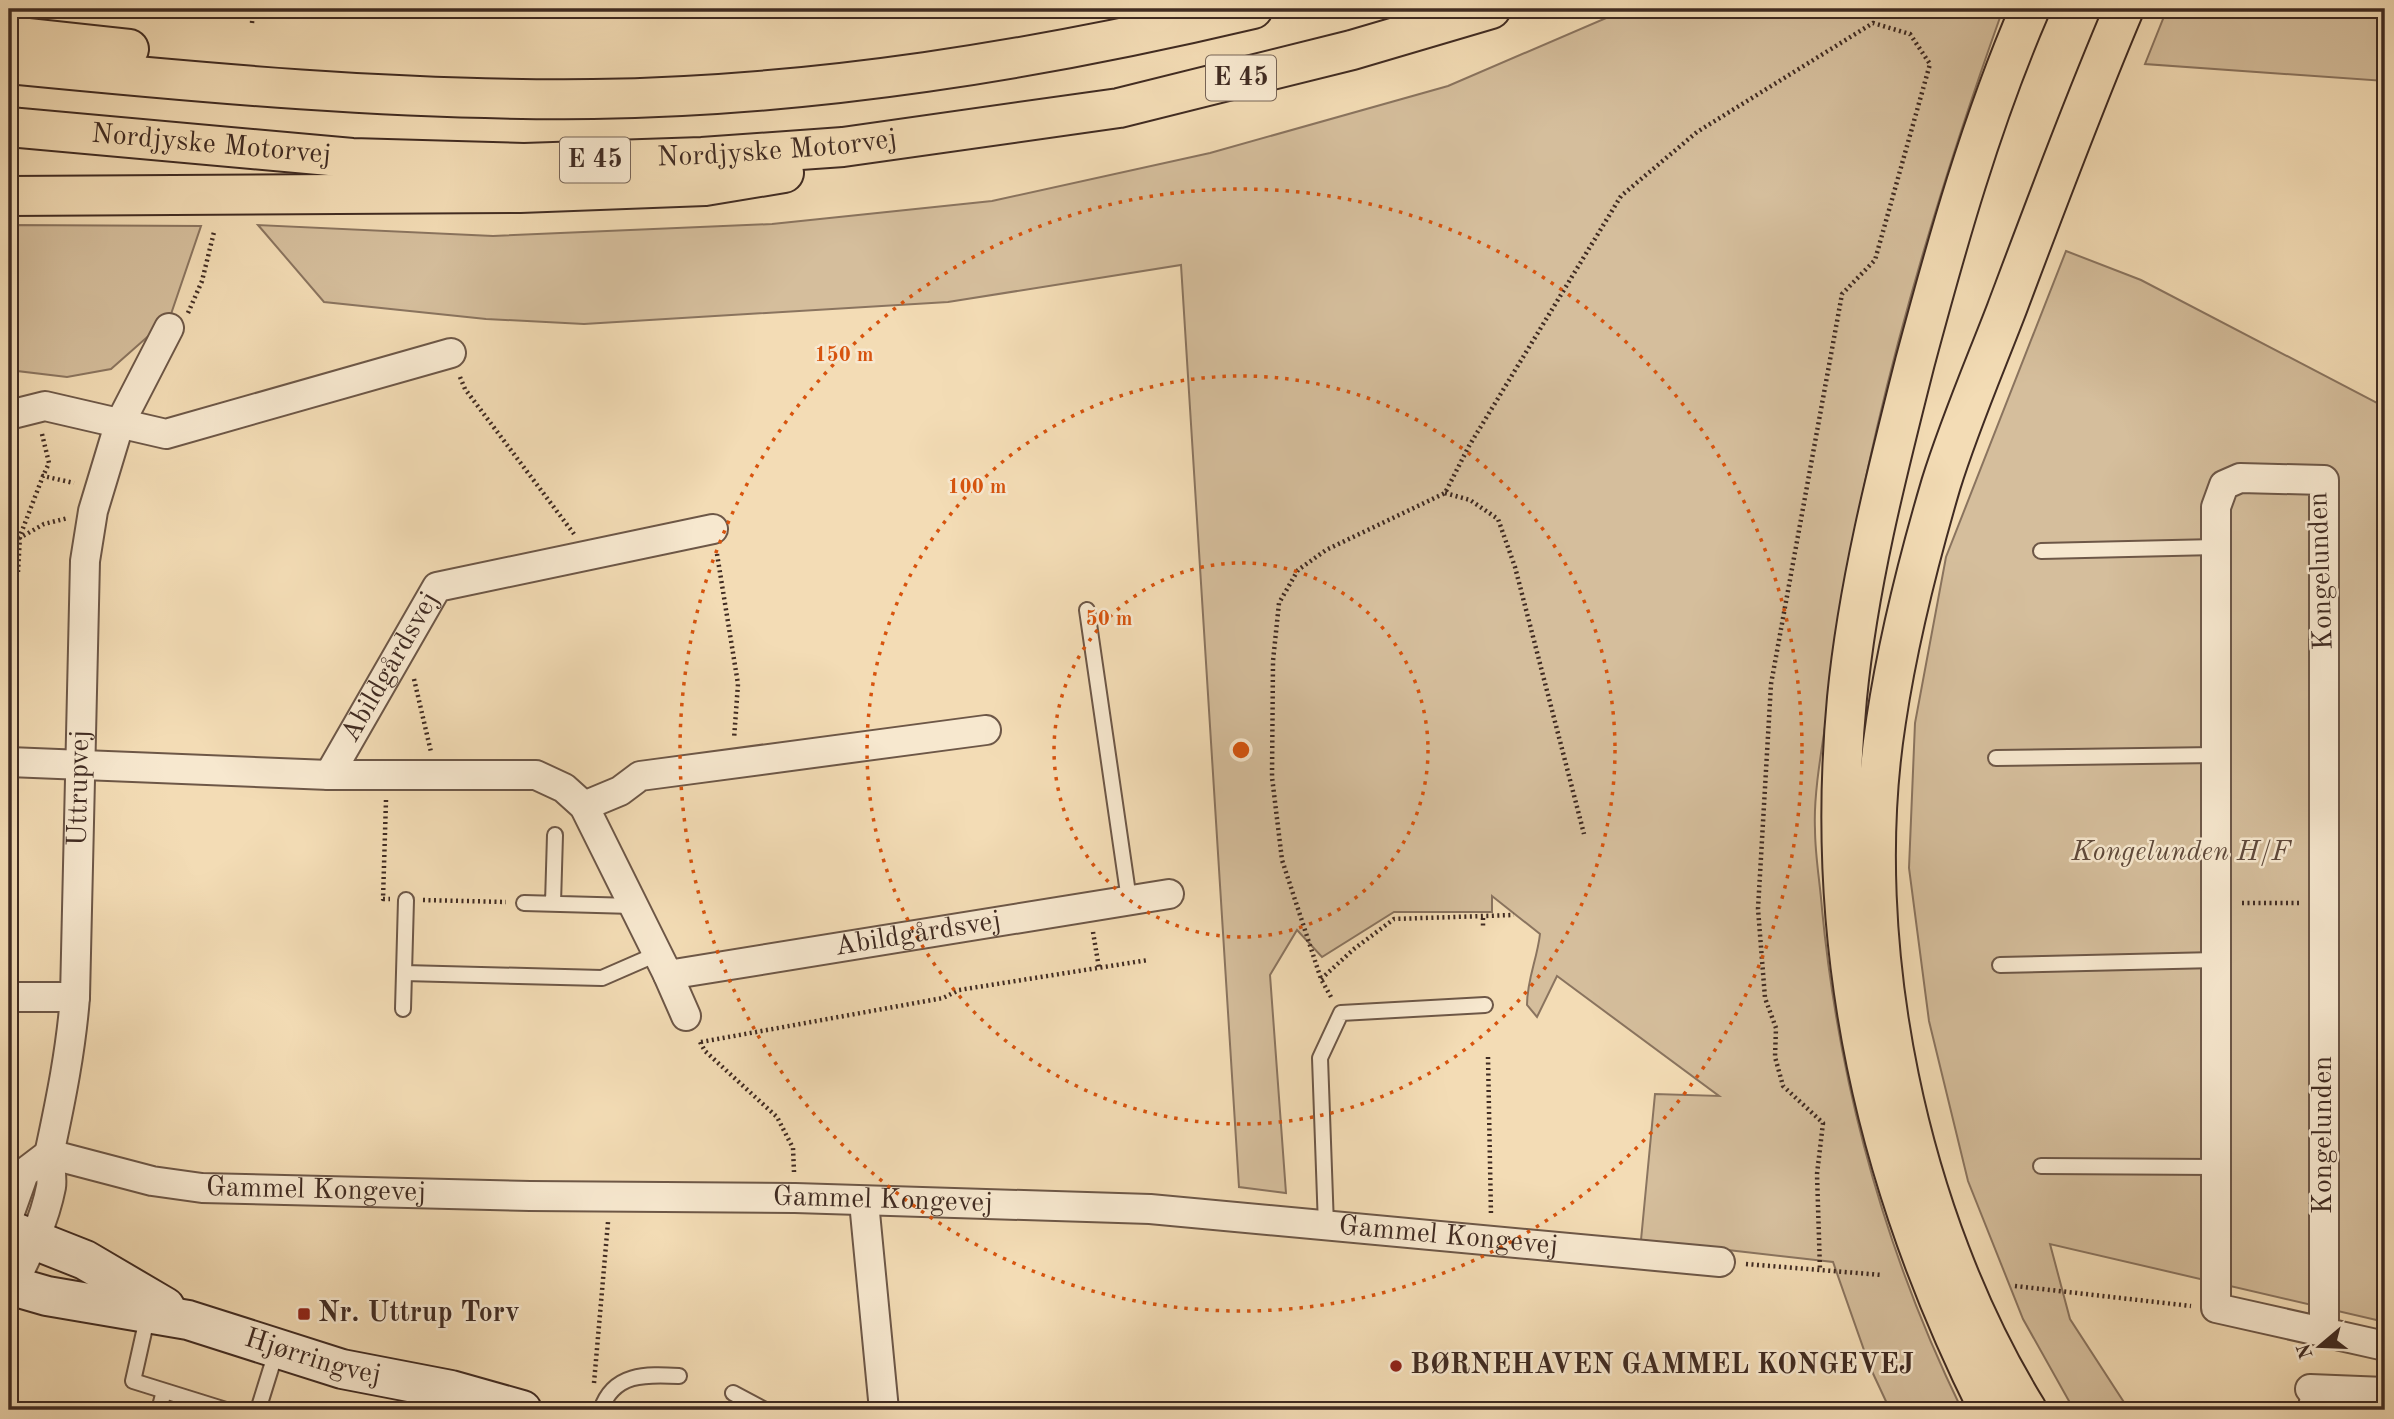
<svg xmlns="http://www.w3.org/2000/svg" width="2394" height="1419" font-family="'Old Standard TT',serif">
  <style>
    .green { fill: #d5be9c; stroke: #8a745f; stroke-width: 2 }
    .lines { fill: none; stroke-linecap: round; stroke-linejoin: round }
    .service-casing { stroke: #6d5747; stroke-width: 18 }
    .minor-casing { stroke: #6d5747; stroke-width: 32 }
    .secondary-casing { stroke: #402b22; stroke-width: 42 }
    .motorway-casing { stroke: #402b22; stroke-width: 42 }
    .path { stroke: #402b22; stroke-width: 4.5; stroke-dasharray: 2 3.5; stroke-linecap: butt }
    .service { stroke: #f7e8cf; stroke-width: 14 }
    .minor { stroke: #f7e8cf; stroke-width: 28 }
    .secondary { stroke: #f7e8cf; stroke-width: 38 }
    .motorway { stroke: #f3dcb5; stroke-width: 38 }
    .ring { fill: none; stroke: #d7540e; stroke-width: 3.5; stroke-dasharray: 3.5 7 }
    .poi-dot { fill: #8f2418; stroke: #f7e8cf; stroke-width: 2.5 }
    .labels { text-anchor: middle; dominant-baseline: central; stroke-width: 5; stroke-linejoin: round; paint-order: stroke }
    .shield { fill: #f7e8cf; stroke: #776456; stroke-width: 2 }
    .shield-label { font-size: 26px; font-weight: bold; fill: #402b22 }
    .street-label { font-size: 28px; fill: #402b22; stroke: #f7e8cf }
    .park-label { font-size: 28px; font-style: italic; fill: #5e483a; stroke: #f7e8cf }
    .poi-label { font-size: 28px; font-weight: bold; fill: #402b22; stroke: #f7e8cf; text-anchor: start }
    .centre { fill: #d7540e; stroke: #f7e8cf; stroke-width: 3.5 }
    .ring-label { font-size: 21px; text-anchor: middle; font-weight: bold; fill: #d7540e; stroke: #f7e8cf; stroke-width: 5; stroke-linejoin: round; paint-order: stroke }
  </style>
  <rect width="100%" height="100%" fill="#f3dcb5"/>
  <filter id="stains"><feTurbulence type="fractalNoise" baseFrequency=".00286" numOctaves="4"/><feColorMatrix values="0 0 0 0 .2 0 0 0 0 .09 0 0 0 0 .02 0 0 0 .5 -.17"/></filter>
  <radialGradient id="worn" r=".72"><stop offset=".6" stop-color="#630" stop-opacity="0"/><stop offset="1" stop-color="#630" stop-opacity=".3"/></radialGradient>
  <!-- green -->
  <path class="green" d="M1627 9H2003C1925 227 1859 454 1831 685 1826 728 1813 787 1815 829 1815 856 1820 882 1822 909 1839 1086 1884 1250 1962 1410H1890L1870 1367 1833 1262 1641 1240 1655 1094 1719 1096 1557 976 1537 1017 1527 1005C1527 979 1537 960 1540 934L1492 896V912H1394L1322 957 1297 930 1270 975 1286 1193 1239 1187 1181 265 948 302 584 324 486 319 324 302 258 225 493 236 772 224 992 201 1210 153 1448 86Z
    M2167 9H2385V81L2145 64Z
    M9 225 201 226 170 317 111 369 67 377 9 370Z
    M2066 251 2141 280 2385 407V1322L2050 1244 2070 1319 2129 1410H2074L2023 1319 1968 1181 1929 1021 1909 868 1915 723 1946 557Z"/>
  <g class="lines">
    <defs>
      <path id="service" d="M2041 551 2216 547
        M1087 610 1129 900
        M1996 758 2216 755
        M524 903 633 906
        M553 903 555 835
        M2000 965 2216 960
        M404 973 602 978 657 954
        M403 1009 406 900
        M2041 1166 2216 1167
        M1326 1226 1320 1058 1341 1013 1485 1005
        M148 1314 133 1381 226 1410
        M733 1393 765 1410
        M159 1410 164 1391
        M258 1410 277 1349
        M601 1410C613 1373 646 1374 679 1376
        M2305 1410 2310 1389"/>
      <g id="minor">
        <path d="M9 415 45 406 166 434 451 353"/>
        <path id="s1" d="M9 762 329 775H536L564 788 584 806 668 975 1169 894"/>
        <path id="s2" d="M329 775 437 587 713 529"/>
        <path d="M584 806 620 791 640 776 986 730"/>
        <path d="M668 975 686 1016"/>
        <path d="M9 997H75"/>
        <path id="s3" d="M49 1154 152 1181 202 1188 530 1196 795 1198 1150 1209 1720 1262"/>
        <path d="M864 1202 884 1410"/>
        <path d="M9 1215 24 1173 49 1154"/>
        <path id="s4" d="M12 1286C28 1254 44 1223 51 1187 53 1175 48 1162 50 1150 61 1099 71 1049 75 997L85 561 93 511 119 425 169 328"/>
        <path d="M2324 1330V480L2240 478 2224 485 2216 507V1308L2385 1346"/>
        <path d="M2310 1389 2385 1392"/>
      </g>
      <g id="secondary">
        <path d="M9 1230 85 1260 165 1307"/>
        <path id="s5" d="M9 1285 47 1296 188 1320 342 1369 451 1390 522 1410"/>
      </g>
      <g id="motorway">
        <path d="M9 36 129 49"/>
        <path d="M9 64C203 83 398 101 593 99 816 96 1037 60 1253 9"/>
        <path id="s6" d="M9 127 352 158 524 163 702 157 843 147 1119 108 1352 50 1491 9"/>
        <path d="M9 196 520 193 705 186 784 173"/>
        <path d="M1989 1410C1876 1184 1823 952 1847 698 1858 585 1887 472 1915 362 1947 243 1981 122 2030 9"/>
        <path d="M2027 1410C1909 1219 1851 944 1886 721 1898 641 1918 562 1941 484 1959 426 1984 368 2006 311 2044 210 2082 108 2124 9"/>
      </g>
    </defs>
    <!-- service casing -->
    <use href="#service" class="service-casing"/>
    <!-- minor casing -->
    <use href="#minor" class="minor-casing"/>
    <!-- secondary casing -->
    <use href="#secondary" class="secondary-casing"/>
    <!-- motorway casing -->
    <use href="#motorway" class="motorway-casing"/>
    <!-- path -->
    <path class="path" d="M252 23 253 9
      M188 313 202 281 214 232
      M460 377 465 389 574 534
      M42 434 49 463 43 476
      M1445 493 1470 500 1498 519 1515 567 1584 834
      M9 544 44 524 68 518
      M717 554 738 684 734 739
      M18 572 20 536 43 476 74 483
      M414 679 431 752
      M386 800 383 899H390
      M423 900 506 902
      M2242 903H2299
      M1483 918V927
      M1093 932 1099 968
      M1321 979 1354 949 1394 919 1514 915
      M1331 997 1321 979 1282 860 1272 777 1273 661 1279 603 1298 570 1326 550 1445 493 1469 446 1621 196 1697 132 1873 23 1910 34 1930 64 1875 260 1842 294 1771 684 1758 909 1765 998 1776 1028 1775 1057 1783 1086 1823 1123 1817 1174 1820 1270
      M700 1042 705 1051 777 1117 793 1148 794 1172
      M701 1042 943 998 959 990 1148 960
      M1488 1057 1491 1216
      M1746 1264 1882 1275
      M2015 1286 2191 1306
      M594 1383 608 1222"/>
    <!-- service -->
    <use href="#service" class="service"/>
    <!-- minor -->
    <use href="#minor" class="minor"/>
    <!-- secondary -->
    <use href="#secondary" class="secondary"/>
    <!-- motorway -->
    <use href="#motorway" class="motorway"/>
  </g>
  <!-- distance rings -->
  <g class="ring">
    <circle cx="1241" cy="750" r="187"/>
    <circle cx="1241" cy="750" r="374"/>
    <circle cx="1241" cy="750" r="561"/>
  </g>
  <!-- markers -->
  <g class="poi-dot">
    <rect x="297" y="1307" width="14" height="14" rx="3.5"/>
    <circle cx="1396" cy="1366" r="7"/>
  </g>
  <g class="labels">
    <!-- shield labels -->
    <g class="shield">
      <rect x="1206" y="55.5" width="70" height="45" rx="5"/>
      <rect x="560" y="137.5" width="70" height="45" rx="5"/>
    </g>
    <g class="shield-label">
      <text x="1241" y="78">E 45</text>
      <text x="595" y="160">E 45</text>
    </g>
    <!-- street labels -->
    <g class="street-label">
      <text stroke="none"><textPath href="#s6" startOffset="203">Nordjyske Motorvej</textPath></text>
      <text stroke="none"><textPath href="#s6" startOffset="770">Nordjyske Motorvej</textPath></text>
      <text transform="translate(2322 571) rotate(-92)">Kongelunden</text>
      <text stroke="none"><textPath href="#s2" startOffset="124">Abildgårdsvej</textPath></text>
      <text stroke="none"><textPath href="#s4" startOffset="508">Uttrupvej</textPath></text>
      <text stroke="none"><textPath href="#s1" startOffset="1027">Abildgårdsvej</textPath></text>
      <text transform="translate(2324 1135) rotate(-90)">Kongelunden</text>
      <text stroke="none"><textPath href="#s3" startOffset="271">Gammel Kongevej</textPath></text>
      <text stroke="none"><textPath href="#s3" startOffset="838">Gammel Kongevej</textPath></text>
      <text stroke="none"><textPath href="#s3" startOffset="1405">Gammel Kongevej</textPath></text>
      <text stroke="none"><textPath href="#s5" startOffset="313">Hjørringvej</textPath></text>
    </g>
    <!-- park labels -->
    <g class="park-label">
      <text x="2181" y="853">Kongelunden H/F</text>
    </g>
    <!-- poi labels -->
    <g class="poi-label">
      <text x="318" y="1314">Nr. Uttrup Torv</text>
      <text x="1410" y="1366">BØRNEHAVEN GAMMEL KONGEVEJ</text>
    </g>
  </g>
  <circle cx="1241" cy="750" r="10" class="centre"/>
  <g class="ring-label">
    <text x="844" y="361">150 m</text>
    <text x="977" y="493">100 m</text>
    <text x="1109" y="625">50 m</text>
  </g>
  <!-- margin -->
  <rect width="2394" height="1419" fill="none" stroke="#f3dcb5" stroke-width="35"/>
  <rect x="10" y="10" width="2373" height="1398" fill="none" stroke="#402b22" stroke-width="3.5"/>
  <rect x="18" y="18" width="2359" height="1384" fill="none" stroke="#402b22" stroke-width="2"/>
  <!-- north arrow -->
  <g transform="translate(2320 1346) rotate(251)" stroke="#f7e8cf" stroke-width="5" paint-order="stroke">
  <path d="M0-5L12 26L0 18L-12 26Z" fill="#402b22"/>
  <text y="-10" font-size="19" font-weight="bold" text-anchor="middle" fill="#402b22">N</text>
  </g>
  <rect width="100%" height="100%" filter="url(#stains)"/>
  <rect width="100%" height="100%" fill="url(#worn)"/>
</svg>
